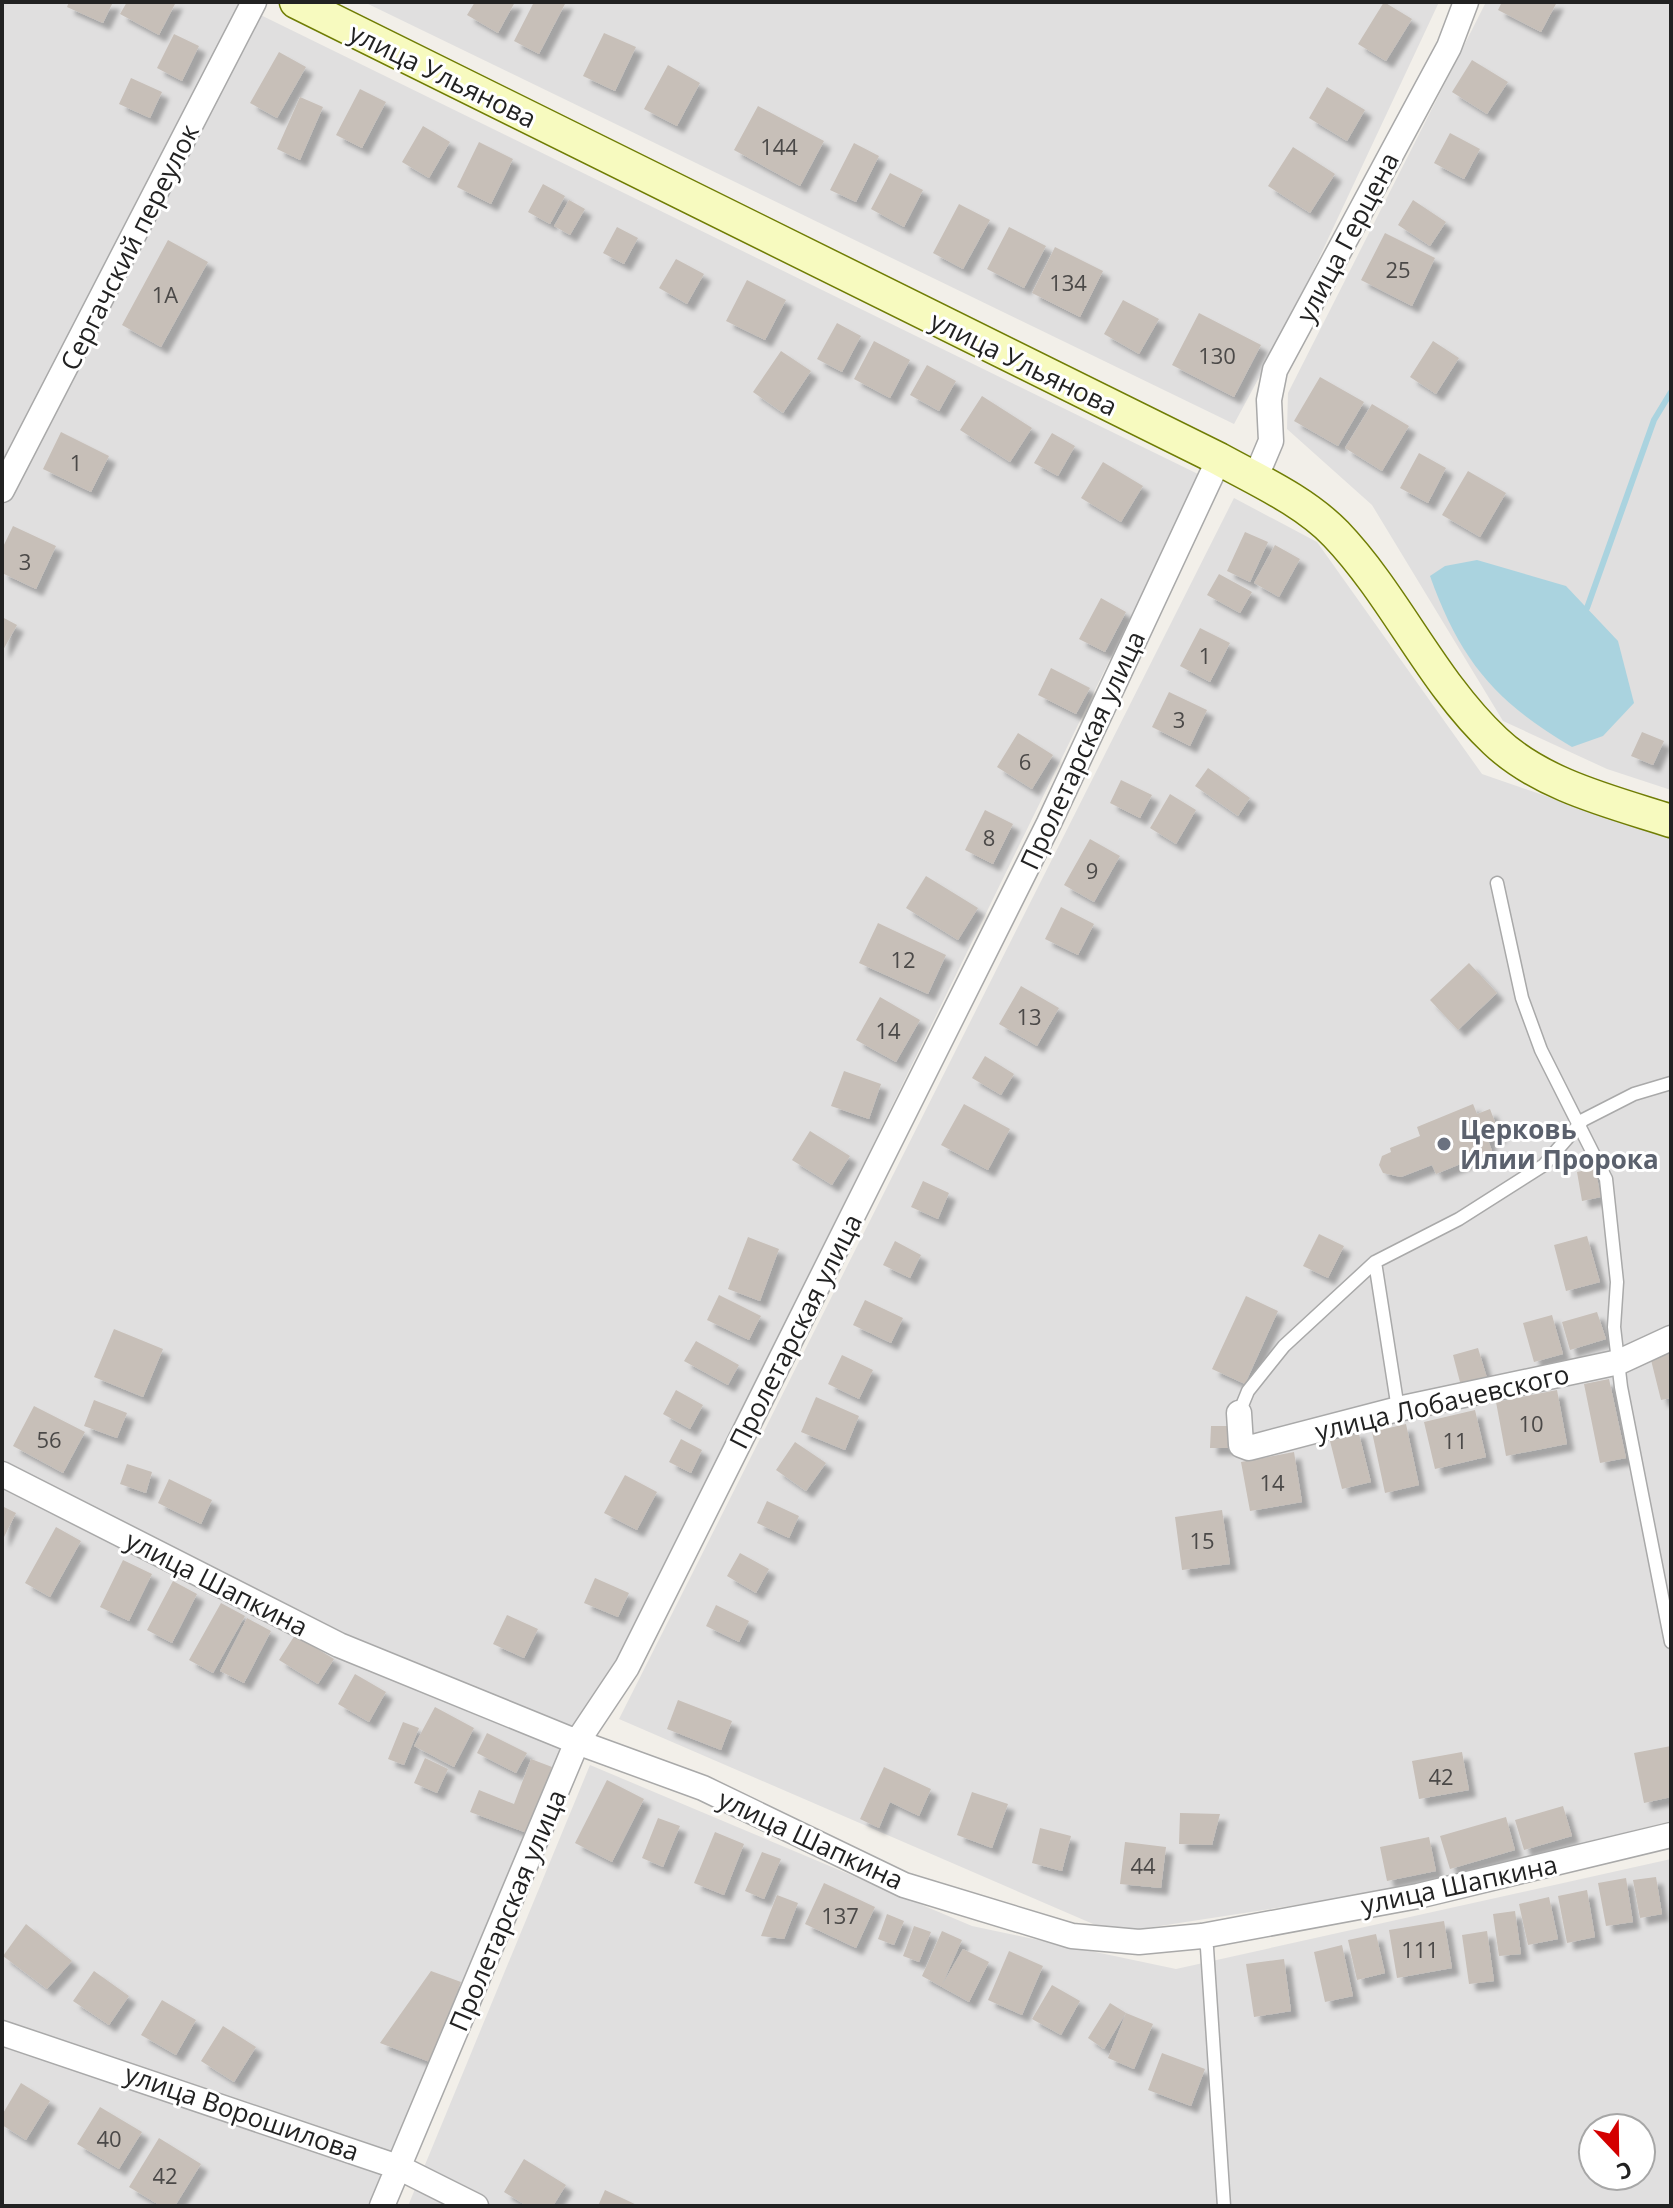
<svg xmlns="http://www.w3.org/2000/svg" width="1673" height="2208" font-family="'Open Sans',sans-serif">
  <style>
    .residential { fill: #e0dfdf; fill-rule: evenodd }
    .water { fill: #aad3df }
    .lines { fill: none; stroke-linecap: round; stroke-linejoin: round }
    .stream { stroke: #aad3df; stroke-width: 6 }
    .building { fill: #c7bfb8; filter: url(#shadow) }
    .lane-casing { stroke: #a9a9a9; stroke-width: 15 }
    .street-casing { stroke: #a9a9a9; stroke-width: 27 }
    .secondary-casing { stroke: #707d05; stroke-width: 35 }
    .lane { stroke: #fff; stroke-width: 12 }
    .street { stroke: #fff; stroke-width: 24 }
    .secondary { stroke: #f7fabf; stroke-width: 32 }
    .worship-dot { fill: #6b7280; stroke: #fff; stroke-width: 3 }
    .labels { text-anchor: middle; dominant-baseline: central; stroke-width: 6; stroke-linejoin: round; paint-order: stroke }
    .number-label { font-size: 22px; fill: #4b4948 }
    .street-label { font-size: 26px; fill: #222; stroke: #fff }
    .worship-label { font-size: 26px; font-weight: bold; fill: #5b616d; stroke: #fff; text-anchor: start }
  </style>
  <defs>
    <filter id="shadow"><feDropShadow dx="7" dy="7" stdDeviation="2" flood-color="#0004"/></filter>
  </defs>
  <rect width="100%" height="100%" fill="#f2efe9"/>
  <!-- residential -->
  <path class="residential" d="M2 2H234L1200 475 613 1677 376 2206H2Z
    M364 2H1439L1290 320 1234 424Z
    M1486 2H1671V790L1607 769 1503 721 1372 505 1287 429 1288 393Z
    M1234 498 1317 542 1482 774 1671 839V1821L1414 1887 1114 1933 619 1719Z
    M590 1765 972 1926 1176 1969 1671 1859V2206H408ZM1593 2128H1641V2176H1593Z"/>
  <!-- water -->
  <path class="water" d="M1477 560 1566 586 1618 641 1634 703 1603 736 1572 747C1495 702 1460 660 1430 576L1445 566Z"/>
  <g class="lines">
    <!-- stream -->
    <path class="stream" d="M1587 608 1654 420 1671 392"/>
  </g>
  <!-- building -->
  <path class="building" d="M69 2H113L103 23 67 7Z
    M127 2H176L159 35 120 14Z
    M475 2H515L498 33 467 15Z
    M534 2H566L539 54 514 41Z
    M1384 2 1412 19 1386 61 1358 44Z
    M1502 2H1557L1541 32 1498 10Z
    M604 33 636 47 615 91 583 76Z
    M174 34 199 46 182 81 157 68Z
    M279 52 306 67 277 118 250 103Z
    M1472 60 1508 82 1487 114 1452 92Z
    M668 65 700 83 677 126 644 109Z
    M131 78 162 92 150 118 119 104Z
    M1327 87 1365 110 1347 141 1309 118Z
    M360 89 386 102 362 148 336 135Z
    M300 97 323 107 300 160 277 149Z
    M758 106 824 141 800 186 734 150Z
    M423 126 450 142 429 178 402 162Z
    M1450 133 1480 149 1464 179 1434 163Z
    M479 142 513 159 491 204 457 187Z
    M854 143 879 156 856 202 830 190Z
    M1293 147 1335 174 1310 213 1268 186Z
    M890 173 923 190 904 227 871 209Z
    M543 184 565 196 550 224 528 212Z
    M569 200 585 209 570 235 554 226Z
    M1413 200 1446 222 1430 246 1398 225Z
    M959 204 990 220 963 269 933 253Z
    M617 227 638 238 624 264 603 253Z
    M1009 227 1046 246 1024 288 987 269Z
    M1385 233 1435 258 1412 306 1361 280Z
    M168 240 208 262 161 347 122 325Z
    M1055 247 1103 271 1080 317 1032 293Z
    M676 259 704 274 687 304 659 288Z
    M747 280 786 300 765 340 726 321Z
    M1123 300 1159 319 1139 354 1104 334Z
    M1199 313 1261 345 1234 397 1172 365Z
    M837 323 861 336 842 372 817 359Z
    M874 341 910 360 890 398 854 379Z
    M1433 341 1459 358 1436 394 1410 377Z
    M781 351 811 371 783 413 753 392Z
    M927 365 956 381 939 411 910 395Z
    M1320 377 1364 402 1338 446 1294 421Z
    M982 396 1032 428 1010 462 960 430Z
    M1372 404 1409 426 1382 471 1345 448Z
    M61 432 109 456 91 492 43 469Z
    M1052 433 1075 446 1058 476 1034 463Z
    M1419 453 1446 468 1428 503 1400 488Z
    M1103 462 1143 486 1121 522 1081 498Z
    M1468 471 1506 493 1480 537 1442 515Z
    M13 526 56 546 36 589 2 573V549Z
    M1245 532 1268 542 1250 582 1227 571Z
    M1275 545 1300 559 1279 597 1254 583Z
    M1219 574 1252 592 1240 613 1207 595Z
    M1101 598 1126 612 1105 652 1079 639Z
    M2 617 17 625 2 652Z
    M1200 628 1230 643 1210 682 1180 666Z
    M1051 668 1090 688 1076 714 1038 695Z
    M1169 692 1207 710 1190 746 1152 727Z
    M1642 732 1664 741 1653 765 1631 756Z
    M1018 733 1053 755 1032 789 997 767Z
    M1208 768 1250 798 1238 816 1195 786Z
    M1121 780 1152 795 1140 818 1110 803Z
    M1170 794 1196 810 1176 844 1150 828Z
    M985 810 1013 824 993 864 965 850Z
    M1090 839 1120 856 1094 902 1064 885Z
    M926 876 978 908 958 940 906 908Z
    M1061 907 1094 924 1078 955 1045 939Z
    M878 923 946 955 928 994 859 963Z
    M1469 963 1497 993 1458 1030 1430 1000Z
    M1021 986 1059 1008 1037 1046 999 1024Z
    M880 997 920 1020 896 1062 856 1040Z
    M985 1056 1014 1074 1001 1095 972 1078Z
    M844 1071 881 1084 869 1119 831 1106Z
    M964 1104 1010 1129 988 1170 941 1145Z
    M1473 1104 1477 1114 1490 1109 1500 1135 1488 1140 1492 1151 1436 1174 1432 1165 1401 1177 1383 1173 1379 1165 1382 1156 1391 1152 1390 1148 1420 1136 1417 1127Z
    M810 1131 850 1156 832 1185 792 1160Z
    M1595 1168 1601 1197 1582 1201 1577 1172Z
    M923 1181 949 1193 938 1219 911 1207Z
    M1319 1234 1344 1246 1328 1278 1303 1266Z
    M1587 1236 1600 1282 1566 1291 1554 1245Z
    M748 1237 779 1249 760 1301 728 1289Z
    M895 1241 921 1255 910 1278 883 1265Z
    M719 1295 761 1316 749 1340 707 1320Z
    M1246 1296 1278 1311 1245 1384 1212 1369Z
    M865 1300 903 1318 891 1343 853 1325Z
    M1597 1312 1606 1339 1570 1350 1562 1322Z
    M1552 1315 1563 1354 1534 1362 1523 1323Z
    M114 1329 163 1349 143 1397 94 1377Z
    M696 1341 739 1365 728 1385 684 1361Z
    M1478 1348 1487 1378 1461 1386 1453 1355Z
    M1671 1351V1398L1661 1400 1650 1356Z
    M842 1355 873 1370 859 1399 828 1384Z
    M1609 1379 1626 1458 1600 1463 1584 1384Z
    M676 1390 703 1405 690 1429 663 1414Z
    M1557 1390 1567 1444 1506 1456 1496 1402Z
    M816 1397 859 1416 845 1450 801 1432Z
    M94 1400 127 1413 117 1438 84 1426Z
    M34 1406 85 1432 63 1473 13 1446Z
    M1475 1410 1486 1457 1435 1469 1424 1422Z
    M1406 1424 1419 1485 1385 1493 1372 1432Z
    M1211 1426H1228V1448H1210Z
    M1358 1430 1371 1482 1342 1489 1329 1437Z
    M681 1439 702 1450 691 1473 669 1462Z
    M795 1442 826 1463 806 1491 776 1470Z
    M1294 1452 1302 1502 1250 1511 1241 1462Z
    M127 1464 152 1472 146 1493 120 1484Z
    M625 1475 657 1492 637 1530 604 1513Z
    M169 1479 212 1500 201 1524 158 1503Z
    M767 1501 799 1516 789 1538 757 1523Z
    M2 1506 16 1513 2 1541Z
    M1222 1510 1230 1564 1182 1570 1175 1517Z
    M56 1527 81 1541 50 1597 25 1583Z
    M740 1553 769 1569 756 1593 727 1576Z
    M123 1560 152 1574 129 1621 100 1607Z
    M595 1578 629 1593 618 1617 584 1603Z
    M173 1581 197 1594 172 1643 147 1630Z
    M221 1603 245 1616 213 1673 189 1660Z
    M716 1605 749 1621 739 1642 706 1626Z
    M507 1615 538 1629 524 1658 493 1644Z
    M247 1618 271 1631 244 1683 220 1671Z
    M295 1635 334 1659 318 1684 279 1660Z
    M355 1674 386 1692 369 1722 338 1704Z
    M678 1700 732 1721 721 1750 667 1729Z
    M435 1707 474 1728 454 1767 414 1746Z
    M403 1722 419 1728 404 1765 388 1759Z
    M487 1733 527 1753 516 1773 477 1753Z
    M1671 1746V1797L1644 1803 1634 1753Z
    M1462 1752 1469 1790 1419 1799 1412 1761Z
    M425 1758 448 1769 437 1793 414 1783Z
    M531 1759 552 1767 527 1833 470 1812 479 1790 514 1804Z
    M884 1767 931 1789 919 1816 890 1802 879 1828 860 1819Z
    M607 1780 644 1799 612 1862 575 1843Z
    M972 1792 1008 1804 992 1848 957 1835Z
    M1563 1806 1572 1836 1524 1850 1515 1820Z
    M1180 1813 1220 1814 1212 1845 1179 1844Z
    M1506 1817 1515 1850 1450 1869 1440 1836Z
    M658 1818 680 1826 663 1867 642 1858Z
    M1040 1828 1071 1836 1062 1871 1032 1863Z
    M715 1832 744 1844 724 1895 694 1883Z
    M1429 1837 1436 1871 1387 1881 1380 1847Z
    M1125 1842 1166 1847 1161 1888 1120 1884Z
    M762 1852 781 1859 764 1899 745 1891Z
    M1656 1877 1662 1914 1640 1918 1633 1880Z
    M1626 1878 1633 1922 1606 1926 1598 1883Z
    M824 1883 875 1907 856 1948 805 1924Z
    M1587 1890 1595 1937 1567 1943 1558 1896Z
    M777 1895 798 1903 784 1939 761 1936Z
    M1549 1897 1558 1939 1528 1945 1519 1904Z
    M1515 1911 1521 1954 1499 1956 1493 1914Z
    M887 1914 904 1921 894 1945 878 1939Z
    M1444 1921 1452 1968 1397 1978 1389 1930Z
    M26 1924 72 1961 47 1989 3 1956Z
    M914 1926 931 1932 919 1962 903 1956Z
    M942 1931 962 1940 942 1985 963 1949 989 1962 969 2002 922 1976Z
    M1487 1931 1494 1981 1469 1984 1462 1935Z
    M1376 1934 1385 1973 1357 1980 1348 1940Z
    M1342 1945 1353 1996 1325 2002 1314 1952Z
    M1009 1951 1043 1966 1022 2015 988 2000Z
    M1284 1959 1291 2011 1254 2017 1246 1964Z
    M94 1971 129 1996 109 2025 73 2001Z
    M431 1971 461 1982 430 2062 380 2043Z
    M1052 1985 1080 2001 1061 2035 1032 2019Z
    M162 2000 196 2020 176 2055 141 2035Z
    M1110 2003 1126 2013 1104 2049 1088 2038Z
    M1126 2013 1153 2024 1134 2069 1108 2058Z
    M223 2026 256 2047 234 2082 201 2061Z
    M1162 2053 1205 2069 1191 2106 1148 2090Z
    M21 2083 50 2101 26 2140 2 2125V2115Z
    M100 2107 142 2132 119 2169 77 2144Z
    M159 2138 201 2164 175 2206H161L129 2187Z
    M524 2159 566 2185 553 2206H527L504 2192Z
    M605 2190 639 2206H598Z"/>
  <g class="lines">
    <defs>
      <path id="lane" d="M1497 883 1522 998 1541 1050 1606 1179 1617 1282 1614 1327 1621 1387 1671 1642
        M1375 1262 1398 1409
        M1239 1413 1248 1391 1284 1346 1375 1262 1459 1219 1544 1165 1583 1120 1634 1094 1671 1083
        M1202 1936 1207 1948 1224 2206"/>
      <path id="street" d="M1255 479 1271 441 1269 400 1275 370 1449 47 1466 2
        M2 490 254 2
        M1239 1413 1241 1445 1249 1448 1398 1409 1619 1362 1671 1338
        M2 1474 339 1645 577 1742 703 1788 904 1885 1072 1936 1139 1942 1202 1936 1418 1896 1671 1835
        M2 2033 398 2167 476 2206
        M382 2206 577 1742 627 1667 1049 823 1219 459"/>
      <path id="secondary" d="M296 2 1219 459C1259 481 1304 501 1336 534 1396 597 1431 681 1495 741 1541 785 1612 802 1671 821"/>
    </defs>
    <!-- lane casing -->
    <use href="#lane" class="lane-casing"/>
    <!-- street casing -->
    <use href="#street" class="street-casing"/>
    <!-- secondary casing -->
    <use href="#secondary" class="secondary-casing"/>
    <!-- lane -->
    <use href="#lane" class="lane"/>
    <!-- street -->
    <use href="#street" class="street"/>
    <!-- secondary -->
    <use href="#secondary" class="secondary"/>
  </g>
  <!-- markers -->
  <circle class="worship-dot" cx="1444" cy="1144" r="8"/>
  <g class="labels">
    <!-- number labels -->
    <g class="number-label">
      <text x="779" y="146">144</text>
      <text x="1398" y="269">25</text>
      <text x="1068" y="282">134</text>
      <text x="165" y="294">1А</text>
      <text x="1217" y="355">130</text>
      <text x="76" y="462">1</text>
      <text x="25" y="561">3</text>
      <text x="1205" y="655">1</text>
      <text x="1179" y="719">3</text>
      <text x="1025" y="761">6</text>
      <text x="989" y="837">8</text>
      <text x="1092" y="870">9</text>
      <text x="903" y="959">12</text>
      <text x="1029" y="1016">13</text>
      <text x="888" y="1030">14</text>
      <text x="1531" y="1423">10</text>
      <text x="49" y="1439">56</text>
      <text x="1455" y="1440">11</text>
      <text x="1272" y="1482">14</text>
      <text x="1202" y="1540">15</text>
      <text x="1441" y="1776">42</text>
      <text x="1143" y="1865">44</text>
      <text x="840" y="1915">137</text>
      <text x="1420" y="1949">111</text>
      <text x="109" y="2138">40</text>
      <text x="165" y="2175">42</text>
    </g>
    <!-- street labels -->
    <g class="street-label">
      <text transform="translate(443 75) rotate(26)">улица Ульянова</text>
      <text transform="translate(1347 237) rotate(-62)">улица Герцена</text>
      <text transform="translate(129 247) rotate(-63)">Сергачский переулок</text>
      <text transform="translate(1024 363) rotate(26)">улица Ульянова</text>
      <text transform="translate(1082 750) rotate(-65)">Пролетарская улица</text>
      <text transform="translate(795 1331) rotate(-63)">Пролетарская улица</text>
      <text transform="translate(1442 1402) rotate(-13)">улица Лобачевского</text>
      <text transform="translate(217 1583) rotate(27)">улица Шапкина</text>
      <text transform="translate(811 1839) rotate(25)">улица Шапкина</text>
      <text transform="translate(1459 1884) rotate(-12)">улица Шапкина</text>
      <text transform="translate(507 1910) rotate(-67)">Пролетарская улица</text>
      <text transform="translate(242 2112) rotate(19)">улица Ворошилова</text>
    </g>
    <!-- worship labels -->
    <g class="worship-label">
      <text x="1460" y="1129">Церковь<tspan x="1460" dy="30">Илии Пророка</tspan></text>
    </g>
  </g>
  <!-- border -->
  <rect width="1673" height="2208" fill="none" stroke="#222222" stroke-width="8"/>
  <!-- north arrow -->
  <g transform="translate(1617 2152) rotate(158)"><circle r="38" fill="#ffffff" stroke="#a7a7a7" stroke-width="2"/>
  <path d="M0-6L14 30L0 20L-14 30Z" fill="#d40000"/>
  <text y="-12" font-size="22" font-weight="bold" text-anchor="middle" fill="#222222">С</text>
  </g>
</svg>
